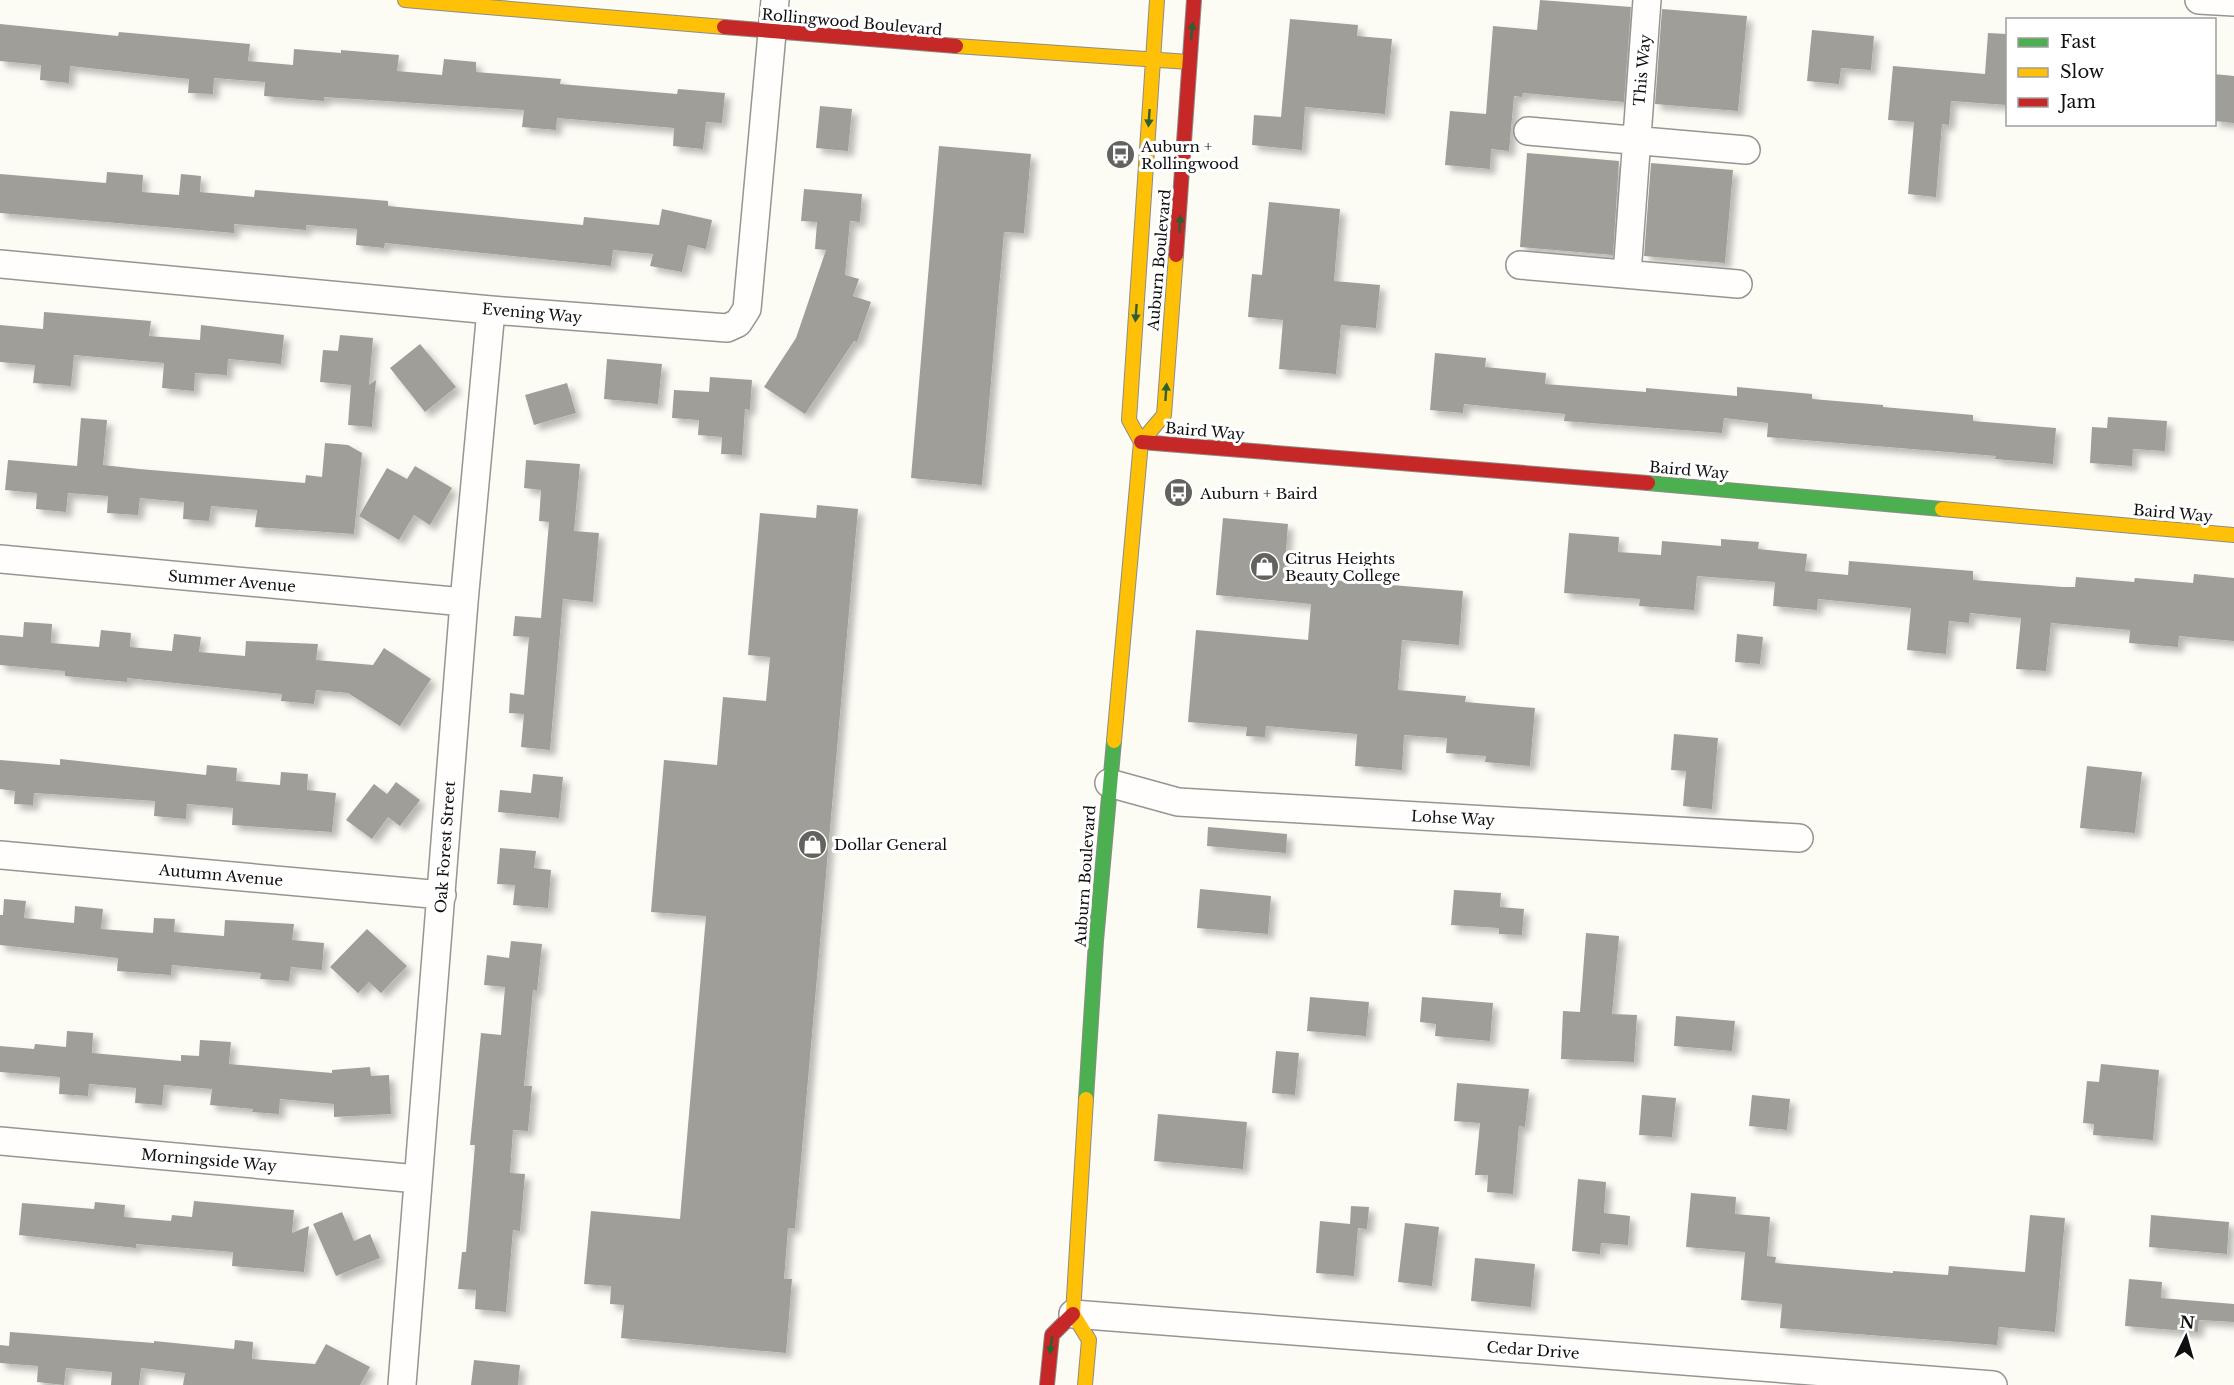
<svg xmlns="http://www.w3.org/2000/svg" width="2234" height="1385" font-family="'Libre Baskerville',serif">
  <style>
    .building { fill: #a09e99; filter: url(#shadow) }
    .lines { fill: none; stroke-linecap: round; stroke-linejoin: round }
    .street-casing { stroke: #969592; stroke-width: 30 }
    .fast-casing { stroke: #8c8c89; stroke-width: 16 }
    .slow-casing { stroke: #8c8c89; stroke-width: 16 }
    .jam-casing { stroke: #8c8c89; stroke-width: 16 }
    .street { stroke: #fffefd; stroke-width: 27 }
    .fast { stroke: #4caf50; stroke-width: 14 }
    .slow { stroke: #ffc107; stroke-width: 14 }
    .jam { stroke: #c62828; stroke-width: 14 }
    .oneway { fill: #2e5f30 }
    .labels { text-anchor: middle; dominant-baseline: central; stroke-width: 6; stroke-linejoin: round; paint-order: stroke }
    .street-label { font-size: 15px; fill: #0f0f0f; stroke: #fff }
    .poi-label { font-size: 15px; fill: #0f0f0f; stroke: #fff; text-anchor: start }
  </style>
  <defs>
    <filter id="shadow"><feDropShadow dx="5.5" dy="5.5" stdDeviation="3" flood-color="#0004"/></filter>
  </defs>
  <rect width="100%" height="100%" fill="#fcfbf4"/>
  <!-- building -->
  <path class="building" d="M1540 0 1631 7 1624 102 1523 93 1522 97 1514 96 1509 151 1491 149 1490 169 1445 165 1450 111 1486 114 1493 26 1537 30Z
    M1662 9 1747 16 1738 111 1655 104Z
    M1290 19 1358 25 1357 36 1392 39 1385 114 1305 107 1302 150 1252 145 1254 115 1281 117Z
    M0 24 118 36 119 32 250 44 248 61 293 65 294 49 341 53V50L399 55 397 71 442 75 444 59 476 62V72L561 79 560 84 677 94 678 89 725 93 722 123 706 122 703 149 673 146 674 128 557 118 556 130 522 127 524 110 324 97V101L264 96 265 82 214 78 213 94 188 93 189 79 70 66 69 83 40 80 41 65 0 61Z
    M1812 30 1874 36 1871 70 1841 68 1839 84 1807 81Z
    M1988 33 2006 34 2007 105 1951 101 1949 125 1942 124 1936 197 1908 194 1914 122 1888 120 1893 66 1985 74Z
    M2214 74 2234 76V123L2214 121Z
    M820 106 852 109 848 151 816 148Z
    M939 146 1031 154 1024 233 1004 232 982 485 911 478Z
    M1527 153 1619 161 1613 255 1520 247Z
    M1651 163 1733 170 1725 263 1644 256Z
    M107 172 143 175 142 192 179 195 181 174 201 176 200 192 254 197 255 190 329 196 388 201V206L583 225 584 217 659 225 662 209 712 220 706 249 688 245 682 272 650 266 653 254 613 250 611 266 385 243 384 248 356 245 357 229 306 225V230L234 224V233L0 213V174L106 183Z
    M804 189 862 194 860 222 850 221 845 275 859 279 853 296 871 302 857 342 854 341 805 414 764 387 796 338 826 250 815 249 817 222 801 221Z
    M1269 202 1340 209 1334 281 1380 285 1376 328 1341 325 1336 374 1279 369 1283 320 1248 317 1252 274 1262 275Z
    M44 312 151 321 149 336 200 340 201 325 284 335 281 364 228 359 227 375 195 373 194 391 162 388 164 363 74 355 71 386 33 383 35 365 0 362V325L43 329Z
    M340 335 373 338 369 385 376 380 372 427 348 425 351 385 320 382 323 350 338 351Z
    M420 344 456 387 425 412 390 368Z
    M1435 353 1486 358 1485 367 1546 373 1545 384 1646 392V388L1737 396V387L1812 394V399L1883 405V407L1973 415V421L2056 428 2053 464 1995 459 1996 456 1767 437 1768 423 1724 418 1722 433 1564 421 1565 414 1464 404 1463 413 1430 410Z
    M607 359 662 364 658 404 604 399Z
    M710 377 752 380 750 410 745 409 742 455 721 454 722 437 698 435 699 420 672 418 674 390 709 392Z
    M567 383 576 413 534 425 525 395Z
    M2108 417 2167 421 2165 451 2133 449 2132 466 2090 463 2092 427 2107 428Z
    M81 418 107 420 103 465 139 469 305 483 306 475 322 477 325 443 348 445 362 453 354 534 255 527 257 510 211 506 209 521 183 519 184 502 140 498 138 515 107 513 108 496 68 493 66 512 36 509 37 493 5 490 8 460 77 466Z
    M526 460 580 464 574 531 599 533 593 602 563 599 550 750 521 747 524 714 509 713 510 693 524 695 529 637 513 636 515 616 541 618 549 522 539 521 541 490 524 488Z
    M415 466 452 488 430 525 414 515 399 540 359 516 387 468 407 479Z
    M817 505 858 509 795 1228H788L784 1279H792L786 1353 621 1338 624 1305 610 1304 611 1286 584 1284 591 1211 680 1219 706 916 651 912 664 760 717 765 723 697 766 701 770 657 748 655 760 513 816 518Z
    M1223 518 1288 524 1284 576 1463 591 1459 645 1402 640 1398 690 1466 696 1465 702 1535 708 1530 766 1485 762 1486 756 1446 753 1447 738 1404 735 1402 770 1355 766 1357 734 1266 726 1265 737 1246 736 1247 727 1188 722 1196 630 1308 640 1311 604 1216 595Z
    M1569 533 1619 537 1618 552 1661 555 1662 541 1721 546V539L1759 542 1758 549 1807 554 1805 571 1848 575 1849 561 1973 571V580L2063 587H2075L2076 577 2134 582 2135 578 2193 583 2194 574 2234 578V641L2179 636 2178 647 2129 643 2130 630 2051 623 2046 671 2016 669 2021 618 1970 613 1969 623 1949 621 1946 654 1907 650 1911 608 1818 599 1817 610 1773 606 1775 582 1697 576 1694 610 1639 606 1640 599 1564 593Z
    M24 622 52 624 51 643 99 647 101 630 131 633 130 647 172 651 174 634 201 637 199 652 245 656 246 641 318 644 316 660 373 665 384 648 431 679 400 726 348 693 316 690 314 704 281 701 282 694 127 678V682L65 676V671L0 665V635L23 637Z
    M1737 634 1763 637 1760 664 1735 662Z
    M1674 734 1718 738 1712 809 1683 806 1686 771 1671 770Z
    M60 759 206 775 207 765 237 768 236 781 280 785 281 772 308 774 307 790 336 793 332 832 232 825 233 808 187 804 186 819 154 816 155 801 34 793 33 805 14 804 15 791 0 789V760L60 765Z
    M2087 766 2142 772 2135 833 2080 828Z
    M533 774 563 777 559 818 498 812 500 790 531 793Z
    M396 782 420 800 400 826 388 817 372 839 346 820 374 784 387 794Z
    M1208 827 1287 834 1286 853 1207 846Z
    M500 848 536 851 534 868 551 870 548 908 513 905 515 885 497 884Z
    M1200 889 1271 896 1268 934 1197 928Z
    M1454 890 1501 893 1500 907 1524 909 1522 935 1499 934V928L1451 925Z
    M4 899 26 901 24 918 74 923 75 906 103 909 101 929 153 933 154 918 175 919 174 932 224 936 225 920 294 924 292 940 324 943 322 970 291 967 289 981 260 979 261 973 172 965 171 975 117 971 118 958 0 945V915H3Z
    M367 929 407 966 381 993 369 982 358 993 330 967Z
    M1586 933 1619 936 1612 1014 1637 1015 1634 1062 1561 1059 1563 1011 1580 1012Z
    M511 941 542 944 537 991 533 990 524 1086H532L528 1131 513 1130 510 1173 525 1174 520 1231 513 1230 506 1312 475 1309 476 1290 458 1289 462 1252H466L475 1145H470L481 1033 501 1035 505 987 484 985 487 955 509 958Z
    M1310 997 1369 1002 1366 1036 1307 1031Z
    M1422 997 1493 1003 1490 1041 1435 1036 1436 1024 1420 1022Z
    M1676 1016 1735 1021 1732 1051 1674 1046Z
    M67 1031 93 1033 92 1053 181 1061V1055L199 1056 200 1040 231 1042 229 1064 332 1073V1070L370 1067 371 1076 389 1075 391 1114 334 1117V1104L280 1099 279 1114 252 1112 253 1109 210 1105 212 1089 164 1085 162 1105 135 1103 136 1088 89 1084 88 1096 59 1094 60 1077 0 1072V1046L34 1049 35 1044 66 1047Z
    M1276 1051 1299 1053 1295 1095 1272 1093Z
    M2101 1064 2159 1070 2153 1140 2093 1135 2094 1124 2083 1123 2087 1081 2099 1082Z
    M1457 1083 1529 1089 1525 1127 1519 1126 1513 1194 1487 1192 1488 1175H1475L1480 1123 1454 1121Z
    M1642 1095 1676 1098 1672 1137 1639 1135Z
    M1752 1095 1790 1099 1787 1130 1749 1126Z
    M1158 1114 1247 1122 1243 1169 1154 1161Z
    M1578 1179 1606 1182 1604 1213 1630 1216 1628 1245 1601 1243 1600 1254 1572 1251Z
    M1691 1193 1736 1197 1735 1214 1770 1217 1767 1256 1776 1257 1775 1263 1893 1273V1271L1948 1275 1949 1266 2025 1272 2030 1215 2065 1218 2055 1332 1999 1327 1997 1345 1780 1328 1782 1304 1741 1300 1745 1252 1686 1247Z
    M194 1201 294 1210 292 1233 309 1226 304 1272 232 1266 233 1252 136 1244V1248L19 1235 22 1203 94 1209 95 1202 125 1205 124 1217 171 1221 172 1215 192 1217Z
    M1351 1206 1369 1207 1367 1229 1358 1228 1354 1276 1316 1273 1320 1221 1350 1224Z
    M342 1212 354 1241 370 1234 380 1258 336 1276 313 1224Z
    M2151 1215 2229 1222 2227 1254 2149 1247Z
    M1405 1223 1439 1227 1432 1286 1398 1282Z
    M1475 1258 1535 1264 1531 1307 1471 1301Z
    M2129 1279 2162 1282 2161 1298 2234 1304V1322L2199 1320 2198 1332 2125 1326Z
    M10 1332 154 1343V1341L234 1349 235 1340 253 1342 252 1359 315 1364 326 1344 370 1367 360 1385H183L185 1373 141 1368 139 1385H111L112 1372 66 1368 64 1385 37 1382 38 1366 0 1363V1345L9 1346Z
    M474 1360 520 1365 518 1385H471Z"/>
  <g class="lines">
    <defs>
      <path id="street" d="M2199 0 2234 2
        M1528 131 1746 150
        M0 264 491 310 727 328 738 323 747 309 775 0
        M1520 265 1738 284
        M1627 274 1647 0
        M0 559 464 602
        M1109 783 1178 802 1799 838
        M0 855 442 895
        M0 1141 418 1179
        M1073 1314 1993 1385
        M402 1385 464 602 491 310"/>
      <path id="fast" d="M1648 483 1942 509
        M1086 1099 1096 941 1114 741"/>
      <path id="slow" d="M405 0 724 27
        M956 46 1189 62
        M1141 442 1129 420 1157 0
        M1942 509 2234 535
        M1114 741 1141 442 1164 415 1176 255
        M1085 1385 1089 1340 1073 1314 1086 1099"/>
      <path id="jam" d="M724 27 956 46
        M1176 255 1194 0
        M1141 442 1648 483
        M1047 1385 1052 1335 1073 1314"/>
    </defs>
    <!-- street casing -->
    <use href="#street" class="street-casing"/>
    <!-- fast casing -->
    <use href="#fast" class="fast-casing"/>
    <!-- slow casing -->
    <use href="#slow" class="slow-casing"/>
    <!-- jam casing -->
    <use href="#jam" class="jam-casing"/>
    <!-- street -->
    <use href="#street" class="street"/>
    <!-- fast -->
    <use href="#fast" class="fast"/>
    <!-- slow -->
    <use href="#slow" class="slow"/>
    <!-- jam -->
    <use href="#jam" class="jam"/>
  </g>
  <!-- one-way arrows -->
  <defs><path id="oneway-solid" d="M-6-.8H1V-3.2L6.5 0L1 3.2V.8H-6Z" transform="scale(1.5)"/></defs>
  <g class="oneway">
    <use href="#oneway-solid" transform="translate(1192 31) rotate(-85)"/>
    <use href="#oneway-solid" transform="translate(1149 118) rotate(94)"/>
    <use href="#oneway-solid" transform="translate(1180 224) rotate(-86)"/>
    <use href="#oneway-solid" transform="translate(1136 313) rotate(94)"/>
    <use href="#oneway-solid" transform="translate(1166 392) rotate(-86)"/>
    <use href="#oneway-solid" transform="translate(1051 1345) rotate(97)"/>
  </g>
  <!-- icons -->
  <defs>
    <symbol id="bus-disc" viewBox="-11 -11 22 22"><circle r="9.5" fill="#62625f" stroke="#fff"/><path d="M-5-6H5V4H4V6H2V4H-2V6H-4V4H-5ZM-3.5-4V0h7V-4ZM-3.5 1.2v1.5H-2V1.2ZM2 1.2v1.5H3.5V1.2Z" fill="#fff"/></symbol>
    <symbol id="shop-disc" viewBox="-11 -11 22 22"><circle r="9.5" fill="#62625f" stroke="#fff"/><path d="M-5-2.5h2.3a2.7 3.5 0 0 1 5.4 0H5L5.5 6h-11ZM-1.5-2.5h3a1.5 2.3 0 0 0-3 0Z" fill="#fff"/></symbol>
  </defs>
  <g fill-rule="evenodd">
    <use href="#bus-disc" x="1104" y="138" width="33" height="33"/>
    <use href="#bus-disc" x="1162" y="476" width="33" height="33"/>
    <use href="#shop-disc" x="1248" y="550" width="33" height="33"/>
    <use href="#shop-disc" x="796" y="828" width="33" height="33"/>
  </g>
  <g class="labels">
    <!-- street labels -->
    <g class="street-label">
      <text transform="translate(852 22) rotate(5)">Rollingwood Boulevard</text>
      <text transform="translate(1642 70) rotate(-85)">This Way</text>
      <text transform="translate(1159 260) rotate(-85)">Auburn Boulevard</text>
      <text transform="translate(532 313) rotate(5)">Evening Way</text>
      <text transform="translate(1205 431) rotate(5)">Baird Way</text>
      <text transform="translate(1689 470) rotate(5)">Baird Way</text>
      <text transform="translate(2173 513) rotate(5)">Baird Way</text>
      <text transform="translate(232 581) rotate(5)">Summer Avenue</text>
      <text transform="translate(1453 818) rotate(3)">Lohse Way</text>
      <text transform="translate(445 847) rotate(-86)">Oak Forest Street</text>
      <text transform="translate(221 875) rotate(5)">Autumn Avenue</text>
      <text transform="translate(1085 876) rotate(-86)">Auburn Boulevard</text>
      <text transform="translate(209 1160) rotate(5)">Morningside Way</text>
      <text transform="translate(1533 1350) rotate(4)">Cedar Drive</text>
    </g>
    <!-- poi labels -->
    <g class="poi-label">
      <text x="1141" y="146">Auburn +<tspan x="1141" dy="17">Rollingwood</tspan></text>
      <text x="1200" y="493">Auburn + Baird</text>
      <text x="1285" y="558">Citrus Heights<tspan x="1285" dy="17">Beauty College</tspan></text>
      <text x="834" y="844">Dollar General</text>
    </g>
  </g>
  <!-- legend -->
  <rect x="2006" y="18" width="210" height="108" fill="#ffffff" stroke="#9f9f9f" stroke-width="1.5"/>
  <rect x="2018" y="38" width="30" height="9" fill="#4caf50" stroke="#9f9f9f" stroke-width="1.5"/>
  <text x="2060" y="48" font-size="18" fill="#0f0f0f">Fast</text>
  <rect x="2018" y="68" width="30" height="9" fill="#ffc107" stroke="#9f9f9f" stroke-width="1.5"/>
  <text x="2060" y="78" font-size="18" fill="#0f0f0f">Slow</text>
  <rect x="2018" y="98" width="30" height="9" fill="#c62828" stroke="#9f9f9f" stroke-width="1.5"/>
  <text x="2060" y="108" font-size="18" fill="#0f0f0f">Jam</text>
  <!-- north arrow -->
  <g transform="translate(2186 1337) rotate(5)" stroke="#ffffff" stroke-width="4.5" paint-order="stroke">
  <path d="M0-4.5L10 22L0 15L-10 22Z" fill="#0f0f0f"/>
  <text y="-9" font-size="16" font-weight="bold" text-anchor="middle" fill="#0f0f0f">N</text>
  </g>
</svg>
